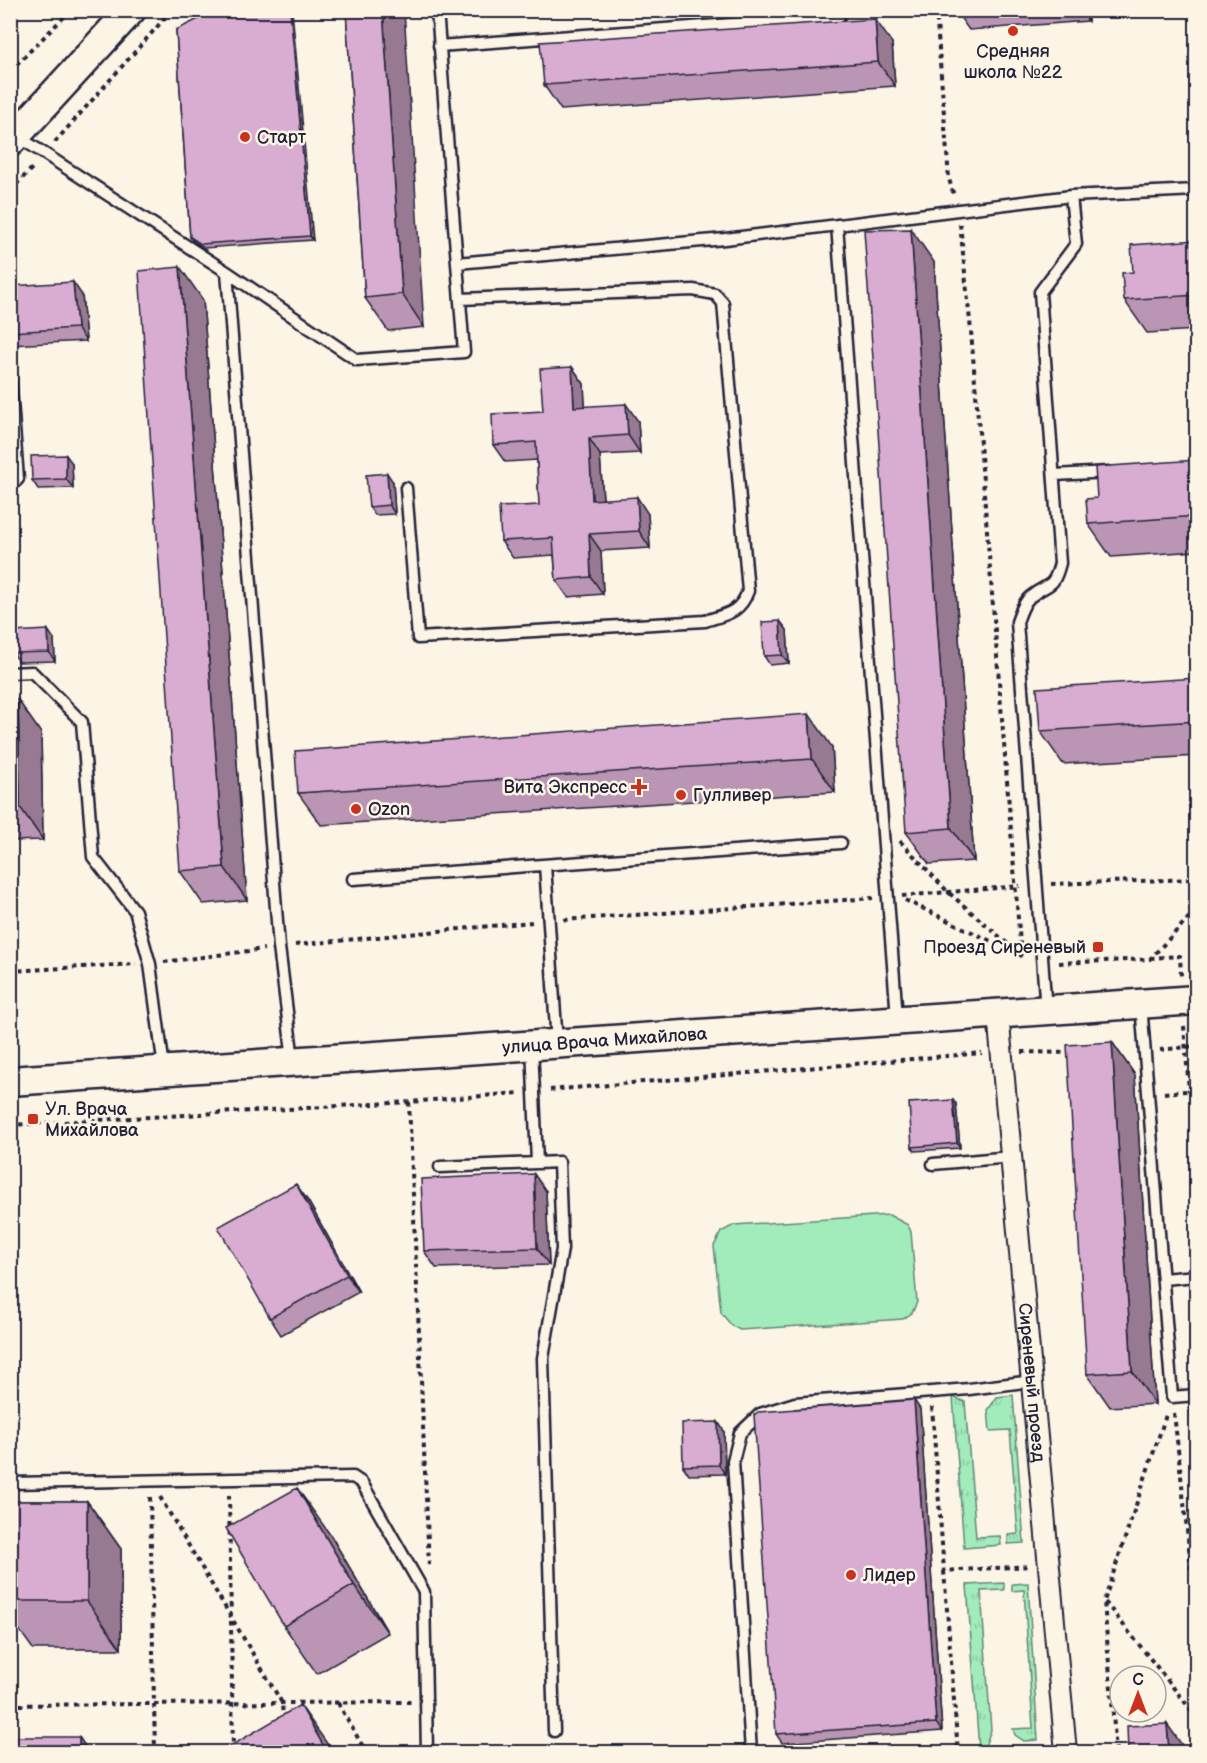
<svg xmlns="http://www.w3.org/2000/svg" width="1207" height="1763" font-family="'Balsamiq Sans',sans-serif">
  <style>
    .grass { fill: url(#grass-tufts); stroke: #62867a; stroke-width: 1.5 }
    .park { fill: #a2ebba; stroke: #62867a; stroke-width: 1.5 }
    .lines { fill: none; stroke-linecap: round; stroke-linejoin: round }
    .lane-casing { stroke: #22223b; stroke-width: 15 }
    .street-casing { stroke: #22223b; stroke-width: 24 }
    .secondary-casing { stroke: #22223b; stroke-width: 33 }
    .path { stroke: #22223b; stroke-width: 4; stroke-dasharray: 4.5 4.5; stroke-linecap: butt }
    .lane { stroke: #fcf5e5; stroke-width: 10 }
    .street { stroke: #fcf5e5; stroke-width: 20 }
    .secondary { stroke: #fcf5e5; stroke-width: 28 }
    .wall { fill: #bb95b4; stroke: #22223b; stroke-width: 1.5 }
    .shaded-wall { fill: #987992; stroke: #22223b; stroke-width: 1.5 }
    .building { fill: #d9add1; stroke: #22223b; stroke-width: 1.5 }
    .poi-dot { fill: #c8321e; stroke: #fcf5e5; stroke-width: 2 }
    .labels { text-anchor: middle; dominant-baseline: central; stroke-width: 5; stroke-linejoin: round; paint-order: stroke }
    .poi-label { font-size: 18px; fill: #22223b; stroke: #fcf5e5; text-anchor: start }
    .street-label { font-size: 18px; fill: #22223b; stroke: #fcf5e5 }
  </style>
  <defs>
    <pattern id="grass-tufts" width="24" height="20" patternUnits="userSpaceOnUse" patternTransform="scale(1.5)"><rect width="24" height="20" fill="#a2ebba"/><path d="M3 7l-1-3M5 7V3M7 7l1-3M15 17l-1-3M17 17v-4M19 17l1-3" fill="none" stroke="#8bc9a1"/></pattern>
  </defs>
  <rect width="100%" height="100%" fill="#fcf5e5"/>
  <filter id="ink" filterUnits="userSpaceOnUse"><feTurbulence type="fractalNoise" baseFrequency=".0167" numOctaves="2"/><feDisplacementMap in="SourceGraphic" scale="12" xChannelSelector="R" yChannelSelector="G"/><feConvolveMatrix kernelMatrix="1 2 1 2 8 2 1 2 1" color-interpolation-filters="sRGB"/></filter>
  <g filter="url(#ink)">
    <!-- grass -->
    <path class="grass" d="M1013 1395 1024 1543 1008 1544V1535L1018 1534 1010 1430 990 1431 988 1410 997 1397Z
      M953 1397 965 1402 976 1537 1000 1536 1001 1545 964 1548Z
      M1004 1583V1590L981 1591 991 1730 985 1746 979 1750 967 1585Z
      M1028 1583 1038 1740 1024 1741 1015 1735 1013 1729 1033 1728 1024 1590 1012 1591V1584Z"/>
    <!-- park -->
    <path class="park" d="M889 1215 908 1225 911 1232 917 1302 912 1313 903 1319 740 1330 732 1326 721 1313 714 1246 721 1232 734 1225Z"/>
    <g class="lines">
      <defs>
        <path id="lane" d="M10 14 13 10
          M439 46 839 16V10
          M17 136 227 272 357 360 464 352 437 10
          M837 225 897 1018
          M457 263 725 239 1071 196 1196 190
          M227 272 279 947 293 1060
          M10 376 18 479 10 486
          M1055 475 1108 472
          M406 488 418 638 705 621C727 614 740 613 748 591L723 303 715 294 693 290 460 299
          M10 673 32 672 82 722 93 857 135 911 150 964 164 1068
          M545 865 557 1044
          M353 879 841 843
          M1141 1004 1172 1397 1196 1395
          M1046 1011 1017 622C1020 614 1023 603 1030 597 1048 582 1053 591 1060 563L1040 292 1076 244 1071 196
          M532 1046 537 1163 559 1162 562 1249 543 1358 554 1731
          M933 1164 1011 1157
          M440 1167 537 1163
          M1163 1279 1196 1276
          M10 1483 353 1477 362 1483 424 1592 427 1752
          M751 1752 733 1461 740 1433 760 1414 795 1403 969 1389 1032 1381"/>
        <g id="street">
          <path id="s1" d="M998 1014 1066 1752"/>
        </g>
        <g id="secondary">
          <path d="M10 142 131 10"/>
          <path id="s2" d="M10 1081 1196 1000"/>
        </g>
      </defs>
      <!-- lane casing -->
      <use href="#lane" class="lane-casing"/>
      <!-- street casing -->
      <use href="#street" class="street-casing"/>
      <!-- secondary casing -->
      <use href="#secondary" class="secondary-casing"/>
      <!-- path -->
      <path class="path" d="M936 10 949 179 954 196
        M10 71 71 10
        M55 142 172 10
        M10 191 34 166
        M960 224 971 331 1021 956
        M900 841 948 892 1016 951
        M1051 884 1196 879
        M902 896 1020 886
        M905 900 1022 956
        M564 920 873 898
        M295 945 532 922
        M1150 958 1180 956 1181 976
        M164 962 264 949
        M1059 963 1150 959 1196 910
        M10 971 136 964
        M1184 1026 1189 1091
        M1160 1050 1196 1046
        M1022 1052 1072 1053
        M550 1090 982 1053
        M1164 1093 1196 1090
        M409 1102 429 1566
        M10 1125 409 1102 519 1093
        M932 1407 944 1571 1030 1566
        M1174 1413 1196 1611
        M229 1495 233 1752
        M150 1497 155 1752
        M160 1497 282 1703 283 1720
        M944 1571 958 1752
        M1105 1602 1196 1716
        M338 1703 366 1752
        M10 1705 412 1702
        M1116 1752 1104 1601 1167 1412"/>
      <!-- lane -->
      <use href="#lane" class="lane"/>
      <!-- street -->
      <use href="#street" class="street"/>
      <!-- secondary -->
      <use href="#secondary" class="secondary"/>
    </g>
    <!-- wall -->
    <path class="wall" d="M346 10 424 327 388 331 365 298Z
      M957 10H1087L1088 21 969 30 957 13Z
      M176 30 313 240 204 248 193 241 190 237Z
      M892 43 895 86 561 110 544 85Z
      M1197 240V330L1147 333 1124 300 1133 272Z
      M934 262 974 861 929 864 906 832Z
      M10 286 82 295 86 341 10 345Z
      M203 300 247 900 203 904 180 871Z
      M572 367 584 384 585 407 638 421 640 453 600 455 603 499 648 514 650 548 601 551 603 594 568 597 556 580 554 555 513 558 501 541 539 505 537 460 505 462 493 445 543 411Z
      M1197 460V551L1111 557 1088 524 1097 498Z
      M72 463 73 488 38 489 32 480Z
      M393 482 395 514 375 515 369 507Z
      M780 621 787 630 789 663 770 665 764 656Z
      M54 639 55 661 19 662 13 653Z
      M1197 678V756L1063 764 1040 731Z
      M10 700 41 733 43 840 10 841Z
      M832 747 835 792 321 825 298 793Z
      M1112 1042 1135 1075 1155 1404 1110 1407 1087 1374Z
      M956 1104 960 1148 915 1151 912 1147Z
      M546 1191 549 1265 436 1268 424 1251Z
      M308 1201 359 1292 281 1335 270 1318Z
      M920 1409 942 1731 782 1743 776 1734Z
      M718 1422 724 1431 725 1474 689 1475 683 1466Z
      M10 1501H87L121 1549V1649H33L10 1617Z
      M331 1536 388 1633 317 1674 284 1626Z"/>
    <!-- shaded-wall -->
    <path class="shaded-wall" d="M290 10H292L313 240 310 236Z
      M383 10H404L424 327 402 294Z
      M1080 10H1087L1088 21Z
      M875 19 892 43 895 86 878 62Z
      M911 229 934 262 974 861 951 828Z
      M180 267 203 300 247 900 224 867Z
      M73 282 82 295 86 341 77 328Z
      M572 367 584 384 586 424 574 407Z
      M626 404 638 421 640 453 628 435Z
      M589 438 600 455 604 517 592 500Z
      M66 455 72 463 73 488 66 479Z
      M387 473 393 482 395 514 389 505Z
      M637 497 648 514 650 548 639 531Z
      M589 534 601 551 603 594 591 577Z
      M780 621 787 630 789 663 782 655Z
      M48 630 54 639 55 661 49 652Z
      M18 700 41 733 43 840 20 807Z
      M809 714 832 747 835 792 812 759Z
      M1112 1042 1135 1075 1155 1404 1132 1371Z
      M953 1100 956 1104 960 1148 957 1143Z
      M534 1174 546 1191 549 1265 537 1248Z
      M296 1184 308 1201 359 1292 347 1275Z
      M914 1400 920 1409 942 1731 936 1723Z
      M718 1422 724 1431 725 1474 719 1465Z
      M297 1488 331 1536 388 1633 354 1585Z
      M87 1501 121 1549V1649L87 1601Z
      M300 1705 333 1752H327Z
      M1167 1724 1187 1752H1169Z
      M79 1737 89 1752H79Z"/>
    <!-- building -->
    <path class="building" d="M217 10H290L310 236 201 244 190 237 176 30Z
      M346 10H383L402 294 365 298Z
      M957 10H993L957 13Z
      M875 19 878 62 544 85 540 42Z
      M911 229 951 828 906 832 864 230Z
      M1197 240V295L1124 300 1122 273 1133 272 1131 245Z
      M180 267 224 867 180 871 139 271Z
      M73 282 77 328 10 332V286Z
      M572 367 574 407 626 404 628 435 589 438 592 500 637 497 639 531 589 534 591 577 556 580 553 538 501 541 499 507 539 505 536 442 493 445 492 414 543 411 540 369Z
      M66 455V479L32 480 31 456Z
      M1197 460V516L1088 524 1086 499 1097 498 1095 467Z
      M387 473 389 505 369 507 366 475Z
      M780 621 782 655 764 656 762 622Z
      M48 630 49 652 13 653 12 632Z
      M1197 678V721L1040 731 1037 688Z
      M10 700H18L20 807H10Z
      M809 714 812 759 298 793 295 751Z
      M1112 1042 1132 1371 1087 1374 1067 1045Z
      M953 1100 957 1143 912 1147 909 1103Z
      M534 1174 537 1248 424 1251 421 1179Z
      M296 1184 347 1275 270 1318 218 1227Z
      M1189 1384H1197V1526Z
      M914 1400 936 1723 776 1734 754 1415 758 1412Z
      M718 1422 719 1465 683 1466 682 1423Z
      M297 1488 354 1585 284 1626 226 1528Z
      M10 1501H87V1601H10Z
      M300 1705 327 1752H233L229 1747Z
      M1167 1724 1169 1752H1128L1127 1726Z
      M10 1737H79V1752H10Z"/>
  </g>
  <!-- markers -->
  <g class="poi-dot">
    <circle cx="1013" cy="31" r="6"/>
    <circle cx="245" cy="137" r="6"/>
    <path d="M636 778h6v6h6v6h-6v6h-6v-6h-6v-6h6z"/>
    <circle cx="681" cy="795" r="6"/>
    <circle cx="356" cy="809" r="6"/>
    <rect x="1092" y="941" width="12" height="12" rx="3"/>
    <rect x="27" y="1113" width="12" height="12" rx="3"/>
    <circle cx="851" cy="1575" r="6"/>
  </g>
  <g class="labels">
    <!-- poi labels -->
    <g class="poi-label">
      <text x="1013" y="51" text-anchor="middle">Средняя<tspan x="1013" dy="21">школа №22</tspan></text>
      <text x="257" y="137">Старт</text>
      <text x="627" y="787" text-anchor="end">Вита Экспресс</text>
      <text x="693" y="795">Гулливер</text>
      <text x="368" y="809">Ozon</text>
      <text x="1086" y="947" text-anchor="end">Проезд Сиреневый</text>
      <text x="45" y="1109">Ул. Врача<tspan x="45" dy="21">Михайлова</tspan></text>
      <text x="863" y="1575">Лидер</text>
    </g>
    <!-- street labels -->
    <g class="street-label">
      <text stroke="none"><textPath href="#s2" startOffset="596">улица Врача Михайлова</textPath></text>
      <text stroke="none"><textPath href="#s1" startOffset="370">Сиреневый проезд</textPath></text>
    </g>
  </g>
  <!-- margin -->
  <rect width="1207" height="1763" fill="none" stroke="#fcf5e5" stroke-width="36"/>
  <rect x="18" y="18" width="1171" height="1727" fill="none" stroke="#22223b" stroke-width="2" filter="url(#ink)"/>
  <!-- north arrow -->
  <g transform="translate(1138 1694)"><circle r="28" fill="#fcf5e5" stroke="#a5a1a1" stroke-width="1.5"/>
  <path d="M0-4.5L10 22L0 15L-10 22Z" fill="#c8321e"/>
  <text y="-9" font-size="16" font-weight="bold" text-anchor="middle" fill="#22223b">С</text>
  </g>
</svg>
